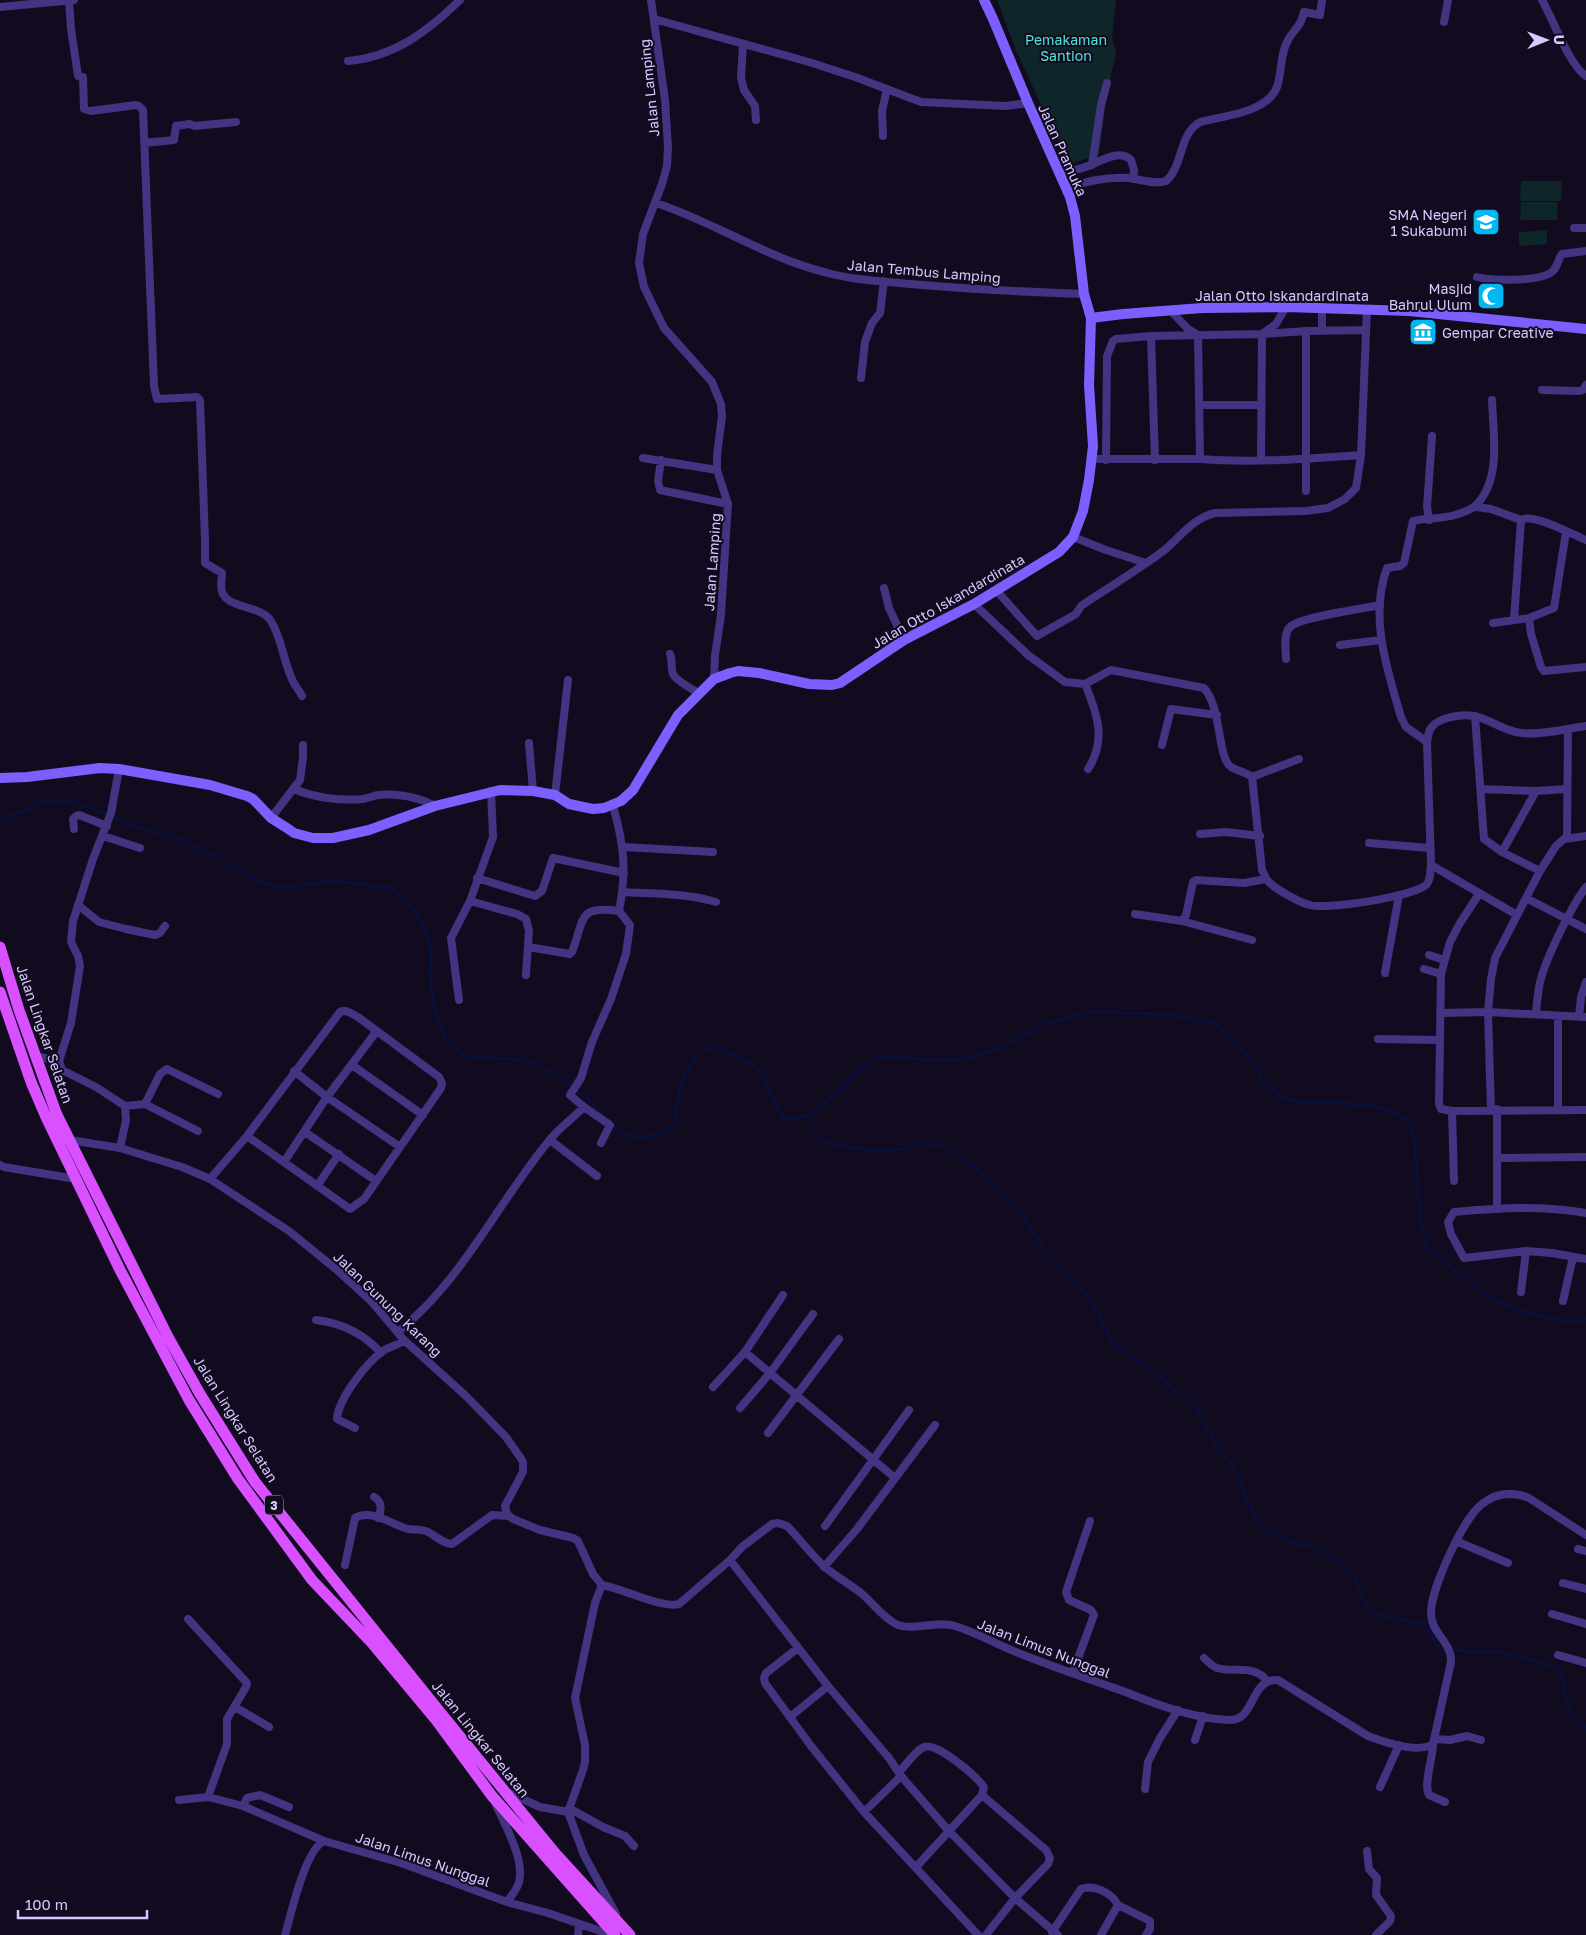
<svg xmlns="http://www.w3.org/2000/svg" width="1586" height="1935" font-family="'Golos Text',sans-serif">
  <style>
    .green { fill: #0e2629 }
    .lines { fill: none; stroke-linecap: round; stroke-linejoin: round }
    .stream { stroke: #06123d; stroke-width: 2.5 }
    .street { stroke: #423480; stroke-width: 8 }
    .secondary { stroke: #7c60ff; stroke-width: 10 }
    .primary { stroke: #d850ff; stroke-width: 11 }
    .labels { text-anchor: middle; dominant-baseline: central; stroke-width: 4; stroke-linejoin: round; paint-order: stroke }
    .shield { fill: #120b1f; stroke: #9c90bc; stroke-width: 1 }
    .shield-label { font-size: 12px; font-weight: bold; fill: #d7c9ff }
    .park-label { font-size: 14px; fill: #50e4d5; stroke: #120b1f }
    .street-label { font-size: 14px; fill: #d7c9ff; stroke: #120b1f }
    .poi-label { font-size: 14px; fill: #d7c9ff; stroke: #120b1f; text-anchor: end }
  </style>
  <rect width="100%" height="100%" fill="#120b1f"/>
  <!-- green -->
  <path class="green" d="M997 0H1116L1112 36 1116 52 1107 94 1099 155 1069 164 1017 53Z
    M1521 181H1562L1561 201H1520Z
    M1521 202H1558L1557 220H1520Z
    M1547 230V244L1519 246V232Z"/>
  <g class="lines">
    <!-- stream -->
    <path class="stream" d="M0 820 43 802H75L141 828 178 839 207 852 268 885 283 887 335 881 390 888C411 898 428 927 431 950 432 960 429 971 431 981 434 1011 438 1047 471 1057 486 1058 502 1058 518 1060 549 1064 586 1094 605 1118
      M806 1116 811 1125 827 1142 835 1145 874 1151 906 1149 912 1144H928L943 1147 957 1154 973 1166 1019 1212 1043 1247 1090 1298 1112 1341 1118 1347 1157 1374 1175 1391 1188 1400 1198 1411 1218 1448 1233 1466 1252 1510 1260 1523 1272 1534 1294 1544 1310 1546 1346 1566 1356 1579 1363 1599 1370 1610 1377 1614 1409 1622H1425L1438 1648 1485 1653 1501 1652 1560 1668 1567 1702 1571 1713 1586 1728
      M611 1126C634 1142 653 1141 675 1123L679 1090 684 1076 698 1055 712 1048H720L757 1067 766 1081 776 1105 784 1119H793L809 1115 836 1094 865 1065 880 1057 888 1056 936 1061 963 1059 1000 1048 1044 1024 1088 1012 1158 1014 1198 1019 1217 1025 1230 1036 1251 1059 1263 1081 1281 1097 1304 1103 1329 1102 1375 1106 1408 1119 1412 1126 1415 1142 1420 1223 1428 1249C1448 1262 1465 1280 1485 1294 1505 1307 1526 1313 1549 1318 1563 1321 1573 1325 1586 1318"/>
    <!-- street -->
    <path class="street" d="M651 0 665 100 668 147 667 166 662 184 643 234 639 263 644 287 664 328 712 382 721 404 722 416 717 455V470L728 504 721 615 715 655 714 679
      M1542 0C1553 19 1569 65 1586 76
      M69 1 71 29 78 76 83 77 84 109 91 111 136 105 139 106 143 110 154 386 157 399 197 397 200 400 205 540V563L222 573C222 579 220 587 222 592 228 609 261 605 271 621 282 639 283 660 292 679 294 685 299 690 302 696
      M0 7 74 0
      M654 19 809 62 855 77 921 102 1006 106 1028 103
      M1444 22 1448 0
      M743 44 741 78 744 90 755 106 756 120
      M348 61C394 57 427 32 460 0
      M883 136 882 111 887 89
      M144 143 174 140 176 126 190 124 194 126 236 122
      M1092 165 1101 105 1107 83
      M1060 174C1070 171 1081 169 1091 165 1103 160 1120 149 1131 160L1134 170 1133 179
      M1067 188C1087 181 1106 177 1128 178 1140 179 1154 185 1166 181 1184 165 1178 135 1200 122 1223 116 1267 113 1277 87 1282 72 1280 55 1287 42 1293 29 1300 29 1304 12L1320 15 1322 0
      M656 203C714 222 765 257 824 272 852 280 881 281 910 284 968 289 1026 292 1084 294
      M1574 228H1586
      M1477 277C1492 281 1542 282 1553 271 1558 266 1558 259 1562 254L1586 251
      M1322 307V330
      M1170 310 1188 329 1198 335
      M1198 335 1200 459C1253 463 1307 459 1361 455L1367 309
      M1151 336 1155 460
      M861 378 865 342 872 323 880 313 884 281
      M1542 390 1579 391 1583 390 1586 385
      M1199 405H1261
      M643 458 717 470
      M1091 459H1200
      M661 460 658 481 660 490 728 504
      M1106 460 1107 356 1113 341 1116 339 1151 336 1262 334 1306 331 1366 330
      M1261 460 1262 334 1276 324 1286 307
      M1306 491V331
      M1476 507 1491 509 1521 520C1532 512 1573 535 1586 540
      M1429 520 1427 507 1432 436
      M1073 537 1106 550 1146 563
      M884 588 889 608 904 640
      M996 590 1037 636 1076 614 1081 606C1108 588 1136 571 1162 552 1180 538 1191 519 1215 513L1306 511 1328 508 1345 499 1356 488 1361 455
      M974 604 1028 655 1065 682 1085 684 1111 670 1204 688C1222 708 1217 757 1231 767 1238 771 1246 772 1252 777L1262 870C1264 873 1265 877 1267 880 1273 888 1300 903 1310 905 1327 910 1417 896 1427 884 1431 879 1430 871 1431 865
      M1529 618 1554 608 1566 532
      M1514 620 1521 520
      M1493 623 1529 618 1531 634 1541 667 1544 671 1586 667
      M1340 645 1381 640
      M670 654C673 661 670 667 673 674 676 681 691 688 698 693
      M1286 659C1286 650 1283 636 1289 628 1297 617 1363 609 1380 605
      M1085 684C1097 713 1107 740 1088 769
      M1475 716 1484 839 1502 852 1540 871
      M1427 742 1406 727 1401 717C1387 669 1369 617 1387 568L1400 566 1404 563 1413 521C1424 518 1442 519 1455 515 1461 513 1472 510 1476 505 1502 479 1493 433 1492 400
      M529 743 533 791
      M1162 745 1171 709 1217 715
      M119 769 111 813 93 859 73 921 71 942 78 956 80 966 71 1023 59 1061 62 1070 96 1087 125 1106 126 1120 120 1148 182 1167 210 1179 289 1231 337 1270 370 1300 404 1340 466 1396 506 1437 520 1457 523 1462V1472L505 1506 507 1514 513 1519 540 1530 573 1538 578 1541 593 1574 602 1585
      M1252 777 1299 759
      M294 789C315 798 341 801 363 799 368 798 373 796 378 795 397 793 419 797 435 806
      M1481 789 1536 791 1567 789
      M555 795 568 680
      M613 806C624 844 627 871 619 911
      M271 818 300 780 303 758V745
      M74 829 73 819 76 816 79 815 107 826
      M1200 834 1226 832 1260 836
      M103 836 140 848
      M1567 837 1568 729
      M1369 843 1430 848
      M624 847 713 852
      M1502 852 1536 791
      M477 878 535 896 542 891 553 858 624 873
      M622 892C653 894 686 893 716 902
      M1526 898 1586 929
      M470 901 517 914 526 919 529 931 526 975
      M78 905 99 922 126 929 155 935 160 933 165 926
      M1135 914 1182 921 1252 940
      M1517 915 1431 865 1427 742C1428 737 1428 732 1431 728 1438 717 1462 714 1474 716 1490 719 1503 731 1521 733 1542 735 1565 729 1586 726
      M1182 921 1186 915 1193 882 1196 880 1244 883 1266 879
      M528 947 570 954 572 952C585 919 577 905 619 911L630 925 626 954 611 999 592 1042 581 1078 570 1095 584 1107 610 1125 601 1143
      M1429 955 1444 960
      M1424 969 1441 974
      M1385 973 1399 895
      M459 1000 451 938 470 901 493 837 491 791
      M1440 1013 1488 1012 1586 1017
      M1536 1013C1537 1001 1538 987 1542 975 1548 955 1573 903 1586 887
      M1558 1016V1110
      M1579 1017 1581 997 1586 982
      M1378 1039 1439 1040
      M35 1056 59 1061
      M352 1065 423 1115
      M294 1071 327 1097 400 1147
      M145 1104 160 1074 167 1069 218 1094
      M125 1106 145 1104 198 1131
      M1491 1110 1488 1012 1491 979 1495 958 1540 871 1556 846 1564 839 1586 836
      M1452 1111 1586 1110
      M305 1132 376 1181
      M70 1140 120 1148
      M550 1140 597 1176
      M1497 1158 1586 1157
      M284 1162 327 1097 376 1032
      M0 1165 4 1167 76 1179
      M210 1179 247 1136 340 1012C347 1009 352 1014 358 1017L439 1077 442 1083 441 1088 364 1199 350 1209 247 1136
      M1454 1181 1452 1111 1441 1109 1439 1104 1441 974 1450 942 1460 923 1479 894
      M317 1186 339 1154
      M1497 1208V1109
      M1586 1213C1541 1205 1499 1208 1454 1212L1448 1222 1451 1234 1464 1258 1526 1251 1552 1253 1586 1259
      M1521 1292 1526 1251
      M783 1295 745 1352 895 1478
      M1563 1301 1573 1257
      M316 1320C341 1323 364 1334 381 1353
      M398 1332C462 1281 497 1204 548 1142 558 1129 572 1119 584 1107
      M713 1387 745 1352
      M740 1408 770 1373 813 1314
      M355 1428 337 1419C338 1399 367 1362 383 1351 390 1346 398 1346 404 1340
      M768 1433 839 1339
      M374 1497C382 1501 382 1510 378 1518
      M825 1526 909 1410
      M1456 1541 1508 1563
      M1578 1549 1586 1551
      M730 1560 828 1686 889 1758 901 1776 948 1830 1015 1898 1058 1935
      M345 1565 355 1518C371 1508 393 1525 408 1529 414 1530 422 1529 428 1532 436 1536 443 1544 452 1544L492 1515 509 1516
      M824 1567 857 1529 935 1425
      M1563 1583 1586 1589
      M1552 1614 1586 1624
      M188 1619 247 1683 246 1687 227 1719V1744L208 1797 243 1806 324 1841
      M798 1648 766 1673 764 1678 765 1683 811 1746 864 1812 978 1935
      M1558 1655 1586 1663
      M1204 1658C1208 1662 1212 1666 1217 1668 1235 1673 1255 1664 1267 1681
      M1073 1672 1094 1615 1091 1610 1069 1600 1066 1592 1090 1521
      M235 1707 269 1727
      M790 1717 828 1686
      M1435 1739 1450 1740 1467 1736 1481 1740
      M1195 1740 1203 1716
      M1433 1744C1433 1758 1423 1785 1429 1795L1445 1802
      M899 1772C906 1765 915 1751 924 1747 937 1742 976 1776 984 1787L982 1795 917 1866
      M1380 1787 1399 1745
      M1145 1789 1148 1762 1160 1738 1178 1710
      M507 1792 540 1807 568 1812
      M982 1795 1046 1850 1050 1858 1048 1864 1015 1898 986 1935
      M179 1800 208 1797
      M496 1805C505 1825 525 1860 519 1882 517 1890 511 1896 507 1902
      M243 1806 247 1798 260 1795 289 1807
      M569 1808 603 1827 625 1836 634 1846
      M568 1812 583 1770 585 1762V1745L575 1698 595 1603 602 1585C621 1588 663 1609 679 1604L730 1560 742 1547 772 1524 778 1523 787 1526C800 1539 811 1555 825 1567 836 1577 850 1584 862 1594 873 1603 882 1617 896 1624 912 1632 937 1620 955 1626 978 1633 999 1646 1021 1654 1056 1668 1092 1680 1128 1693 1155 1704 1200 1720 1230 1720 1255 1721 1250 1678 1278 1680L1368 1736C1384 1742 1418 1754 1433 1744L1451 1662C1452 1642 1431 1633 1431 1614 1430 1591 1463 1518 1482 1504 1496 1493 1512 1491 1529 1498L1586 1535
      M568 1812 584 1855 616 1914
      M864 1812 901 1776
      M1367 1851 1369 1869 1377 1878 1376 1895 1391 1916 1390 1921 1376 1935
      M1118 1905 1150 1921V1929L1146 1935
      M1052 1932 1081 1889C1094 1884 1112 1893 1118 1905L1101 1935
      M285 1935C291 1914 305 1850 324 1841L401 1863 507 1902 548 1913 612 1935
      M578 1935 579 1924"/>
    <!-- secondary -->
    <path class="secondary" d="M984 0 993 19 1028 103 1070 197 1075 216 1084 294 1091 318
      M0 778 27 777 100 768 119 769 210 785 247 796 253 799 271 818 287 828 294 833 313 838H333L369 830 435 806 500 790 533 791 555 795 569 804 593 809 604 808 621 801 633 790 678 715 714 679 730 673 738 671 759 673 809 684 832 685 840 683 904 640 974 604 1059 552 1073 537 1083 511 1089 480 1093 446 1089 385 1091 318 1123 314 1202 308 1286 307 1409 311 1586 329"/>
    <!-- primary -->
    <path class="primary" d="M0 947 19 1010 57 1115 168 1337 200 1394 255 1482 440 1712 555 1853 630 1935
      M0 992 31 1082 46 1117 120 1270 189 1400 238 1479 312 1580 371 1642 436 1720 492 1796 615 1935"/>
  </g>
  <!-- icons -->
  <defs>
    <symbol id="school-square" viewBox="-11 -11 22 22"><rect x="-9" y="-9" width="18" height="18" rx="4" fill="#00b7f4" stroke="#120b1f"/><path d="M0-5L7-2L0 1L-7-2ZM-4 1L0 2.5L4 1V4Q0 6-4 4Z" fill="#fff"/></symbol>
    <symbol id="mosque-square" viewBox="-11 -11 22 22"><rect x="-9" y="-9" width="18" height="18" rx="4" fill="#00b7f4" stroke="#120b1f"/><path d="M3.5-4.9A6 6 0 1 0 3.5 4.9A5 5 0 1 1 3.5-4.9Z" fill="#fff"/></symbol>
    <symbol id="museum-square" viewBox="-11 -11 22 22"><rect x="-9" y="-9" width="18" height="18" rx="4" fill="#00b7f4" stroke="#120b1f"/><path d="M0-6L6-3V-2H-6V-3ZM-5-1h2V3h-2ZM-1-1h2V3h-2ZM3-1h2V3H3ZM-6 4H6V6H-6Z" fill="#fff"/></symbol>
  </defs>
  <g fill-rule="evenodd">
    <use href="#school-square" x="1470" y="206" width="32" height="32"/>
    <use href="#mosque-square" x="1475" y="280" width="32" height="32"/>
    <use href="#museum-square" x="1407" y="316" width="32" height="32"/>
  </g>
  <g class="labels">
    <!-- shield labels -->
    <rect class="shield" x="265" y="1495.5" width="18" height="19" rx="4"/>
    <g class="shield-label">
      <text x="274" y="1505">3</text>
    </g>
    <!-- park labels -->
    <g class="park-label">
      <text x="1066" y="39">Pemakaman<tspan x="1066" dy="16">Santion</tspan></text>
    </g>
    <!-- street labels -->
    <g class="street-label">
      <text transform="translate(649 88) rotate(-96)">Jalan Lamping</text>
      <text transform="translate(1063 150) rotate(66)">Jalan Pramuka</text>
      <text transform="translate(924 271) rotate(5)">Jalan Tembus Lamping</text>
      <text x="1282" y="295">Jalan Otto Iskandardinata</text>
      <text transform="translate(712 562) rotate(-86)">Jalan Lamping</text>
      <text transform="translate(948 601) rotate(-30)">Jalan Otto Iskandardinata</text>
      <text transform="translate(45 1034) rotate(71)">Jalan Lingkar Selatan</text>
      <text transform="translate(388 1304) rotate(44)">Jalan Gunung Karang</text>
      <text transform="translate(236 1419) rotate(58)">Jalan Lingkar Selatan</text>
      <text transform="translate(1044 1648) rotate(21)">Jalan Limus Nunggal</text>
      <text transform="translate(481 1739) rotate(51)">Jalan Lingkar Selatan</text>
      <text transform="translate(423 1859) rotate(19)">Jalan Limus Nunggal</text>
    </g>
    <!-- poi labels -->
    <g class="poi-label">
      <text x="1467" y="214">SMA Negeri<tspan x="1467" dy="16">1 Sukabumi</tspan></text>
      <text x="1472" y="288">Masjid<tspan x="1472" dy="16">Bahrul Ulum</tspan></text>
      <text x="1442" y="332" text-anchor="start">Gempar Creative</text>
    </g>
  </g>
  <!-- north arrow -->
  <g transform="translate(1546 40) rotate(89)" stroke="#120b1f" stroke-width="4" paint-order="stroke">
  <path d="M0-4L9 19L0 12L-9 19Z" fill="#d7c9ff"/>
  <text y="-8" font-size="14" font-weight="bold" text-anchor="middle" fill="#d7c9ff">U</text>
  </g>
  <!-- scale -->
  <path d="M18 1910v8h129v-8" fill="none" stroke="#d7c9ff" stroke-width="2.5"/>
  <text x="25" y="1910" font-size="15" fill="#d7c9ff" stroke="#120b1f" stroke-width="4" paint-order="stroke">100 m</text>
</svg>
